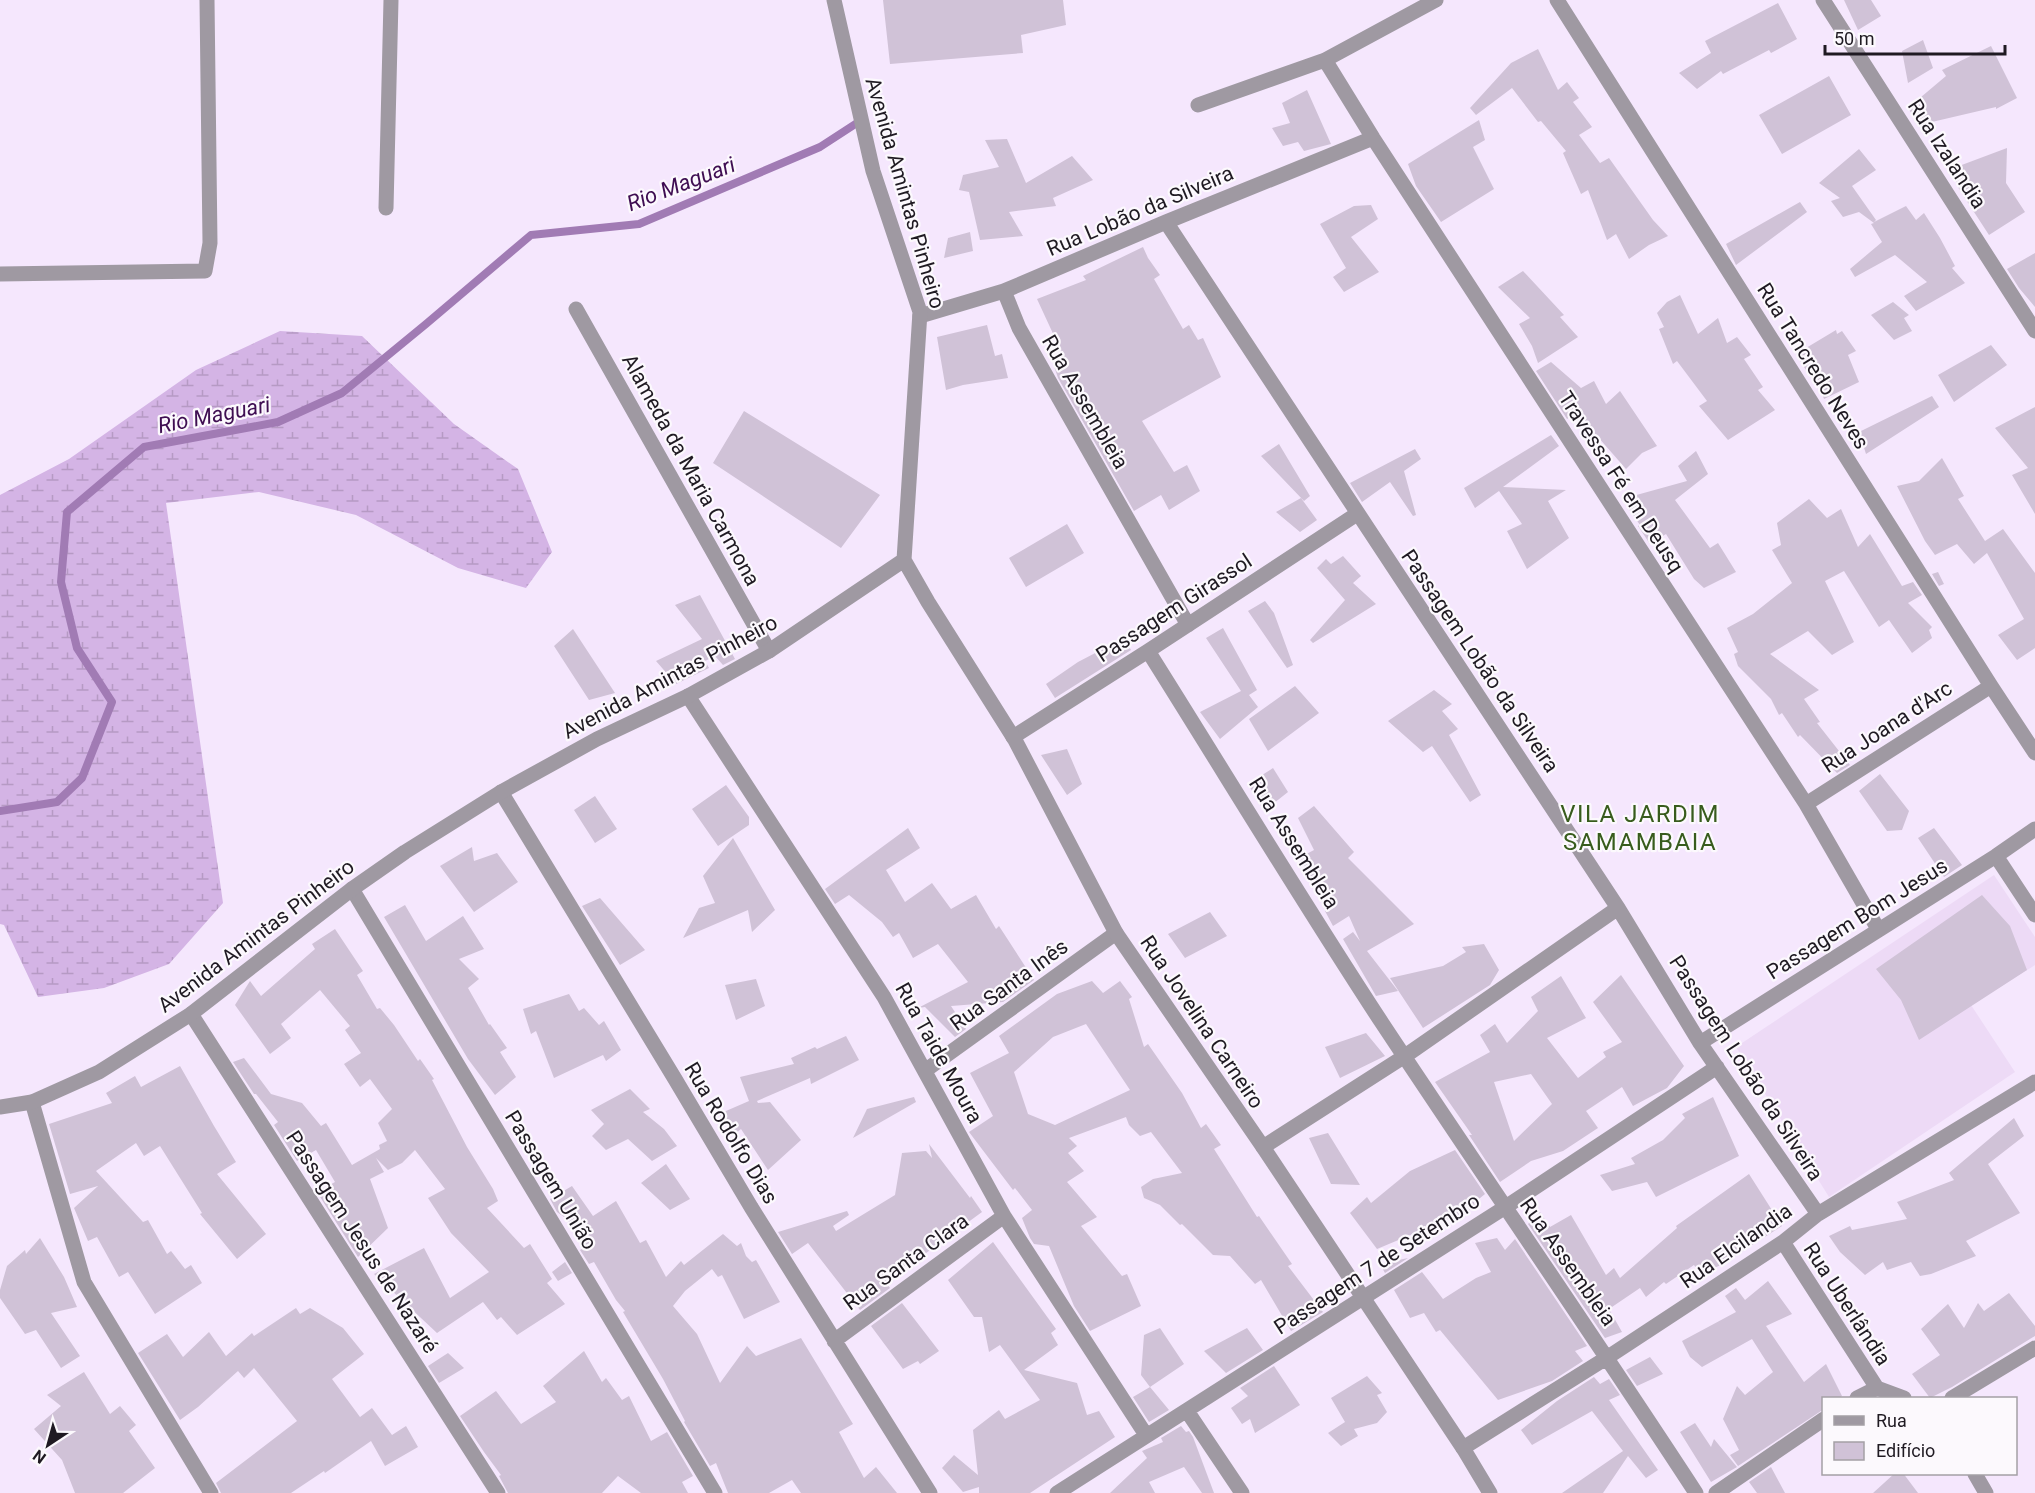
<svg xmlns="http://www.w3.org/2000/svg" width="2035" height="1493" font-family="Roboto,sans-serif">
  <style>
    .built { fill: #eddaf6 }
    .wetland { fill: url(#wetland-marsh) }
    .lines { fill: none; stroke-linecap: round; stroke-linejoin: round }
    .stream { stroke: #a17bb4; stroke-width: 8 }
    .building { fill: #d0c2d7; fill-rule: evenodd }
    .minor { stroke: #9f99a2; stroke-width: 15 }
    .tertiary { stroke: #9f99a2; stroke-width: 15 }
    .labels { text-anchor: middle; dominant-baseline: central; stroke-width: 4.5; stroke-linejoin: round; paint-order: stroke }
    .street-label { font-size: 21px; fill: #1f1a22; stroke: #fcf9fd }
    .water-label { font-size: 22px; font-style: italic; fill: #3f0e52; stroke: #fcf9fd }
    .quarter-label { font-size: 24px; letter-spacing: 1.5px; fill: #385c1d; stroke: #fcf9fd }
  </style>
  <defs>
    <pattern id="wetland-marsh" width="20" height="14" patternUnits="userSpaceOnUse" patternTransform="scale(1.5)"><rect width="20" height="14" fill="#d4b4e5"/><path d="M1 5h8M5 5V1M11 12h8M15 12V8" fill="none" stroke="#b69ac4"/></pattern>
  </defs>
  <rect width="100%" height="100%" fill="#f5e7fd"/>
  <!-- built -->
  <path class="built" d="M1994 875 2035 937V965L1971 1005 2015 1072 1829 1197 1736 1047Z"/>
  <!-- wetland -->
  <path class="wetland" d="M280 331 362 336 454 424 518 469 552 552 526 588 458 568 356 515 259 492 166 503 223 903 169 964 104 988 38 997 4 925 0 924V495L69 459 196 370Z"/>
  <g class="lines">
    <!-- stream -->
    <path class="stream" d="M0 811 57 802 82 778 112 702 77 648 61 582 67 512 144 447 278 422 342 393 426 324 531 235 639 224 820 147 860 121"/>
  </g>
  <!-- building -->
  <path class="building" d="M883 0H1063L1066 25 1021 35 1023 53 890 64Z
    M1844 0H1871L1881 16 1858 30Z
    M1778 3 1797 39 1771 53 1769 50 1723 74 1721 71 1697 89 1679 73 1711 53 1705 41Z
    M1923 40 1933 68 1908 83 1902 51Z
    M1991 46 2017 98 1996 109V107L1919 125 1908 108 1946 76 1942 70Z
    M1538 49 1558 90 1567 82 1579 98 1573 102 1592 127 1579 135 1600 163 1609 158 1653 220 1668 236 1649 245 1629 259 1616 234 1607 240 1588 190 1581 194 1563 153 1566 151 1541 121 1538 122 1512 88 1476 115 1470 108 1511 63Z
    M1829 76 1851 115 1782 154 1759 115Z
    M1307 90 1331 144 1304 151 1298 142 1283 146 1272 128 1290 123 1282 103Z
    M1479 120 1485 140 1473 147 1494 189 1441 222 1416 186 1408 164Z
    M1007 139 1026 183 1072 156 1093 180 1053 198 1056 206 1009 212 1023 236 980 240 969 192 959 190 963 175 999 167 985 140Z
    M2007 148 2006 183 2025 212 1989 235 1959 189 1951 169Z
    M1859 149 1876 170 1852 186 1876 220 1874 222 1906 206 1916 220 1924 213 1940 238 1955 266 1952 268 1965 283 1916 311 1904 296 1927 282 1895 255 1855 277 1850 269 1882 242 1871 224 1874 223 1859 212 1843 217 1831 201 1840 198 1819 183Z
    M1800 202 1807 212 1736 265 1726 244Z
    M1371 205 1378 219 1351 237 1379 272 1344 292 1333 277 1346 268 1320 224 1354 206Z
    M970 232 973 251 944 258 948 238Z
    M1143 247 1148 258 1160 275 1154 279 1183 329 1189 325 1198 340 1203 338 1221 377 1142 421 1174 472 1187 465 1200 491 1169 510 1161 495 1134 511 1058 378 1052 360 1062 353 1037 299 1086 280 1083 276Z
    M2035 253V307L2019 288 2007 269Z
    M1523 271 1564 315 1560 317 1578 337 1538 363 1532 346 1519 324 1530 318 1498 287Z
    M1680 295 1698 334 1718 318 1727 343 1737 337 1751 355 1744 359 1763 387 1758 390 1775 410 1728 440 1699 406 1707 401 1677 361 1673 364 1659 329 1664 327 1657 313 1667 302Z
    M1893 302 1909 315 1904 318 1912 331 1894 340 1871 315Z
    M987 325 995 356 1002 354 1008 378 963 385 946 390 937 337Z
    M1836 330 1837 334 1842 331 1856 351 1848 355 1859 382 1824 399 1814 372 1809 375 1796 354Z
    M1991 345 2007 365 1954 402 1938 375Z
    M1551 362 1581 388 1594 381 1606 404 1620 391 1657 446 1642 453 1626 469 1577 413 1567 419 1536 371Z
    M1932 396 1939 407 1866 454 1859 432Z
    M2035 407V514L2012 475 2028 468 1995 428Z
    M744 411 880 495 841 548 713 463Z
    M1551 435 1559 446 1503 487 1566 490 1548 501 1569 538 1527 569 1507 531 1522 524 1499 491 1475 508 1464 488Z
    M1279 444 1310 496 1304 501 1261 456Z
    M1415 449 1421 459 1404 471 1416 515 1413 516 1390 482 1362 502 1350 483Z
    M1696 451 1708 474 1675 500 1710 548 1718 543 1736 572 1704 588 1694 579 1666 534 1650 544 1638 526 1640 525 1622 499 1687 481 1678 466Z
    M1942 458 1964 496 1958 499 1985 541 2003 529 2035 573V648L2017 660 1998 635 2024 619 1987 553 1974 564 1957 544 1935 555 1925 541 1897 486 1919 481Z
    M1301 498 1317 520 1300 532 1276 512Z
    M1809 499 1827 518 1841 509 1858 547 1870 534 1902 586 1913 582 1922 595 1908 603 1932 627 1929 630 1932 638 1912 653 1889 620 1879 627 1844 571 1825 581 1854 642 1832 655 1808 631 1770 654 1819 690 1804 699 1820 722 1817 723 1850 765 1837 773 1800 735 1798 737 1782 713 1779 715 1771 699 1738 666 1734 654 1738 652 1727 628 1753 614 1792 583 1772 550 1781 545 1777 523Z
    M1067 524 1084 553 1026 587 1009 558Z
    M1343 556 1361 576 1353 583 1376 604 1313 643 1310 640 1345 600 1317 568 1326 559 1331 564Z
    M1938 572 1944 584 1939 586 1932 574Z
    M700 595 735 659 723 665 715 656 705 661 709 668 676 684 656 661 702 639 675 605Z
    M1265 601 1274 613 1293 665 1287 668 1248 611Z
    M1223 628 1257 690 1249 695 1258 707 1220 739 1200 712 1241 691 1206 638Z
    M573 629 615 693 589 700 554 646Z
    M1124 638 1131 650 1055 698 1046 684 1078 662Z
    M1295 686 1319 713 1268 751 1249 719Z
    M1434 690 1452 704 1442 711 1458 729 1449 735 1481 795 1470 802 1432 746 1423 752 1388 721Z
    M1067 749 1082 784 1067 795 1041 755Z
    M1273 768 1288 792 1264 811 1248 784Z
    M1880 774 1909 811 1902 830 1887 831 1859 791Z
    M726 785 749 817V825L718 846 692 809Z
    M595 796 617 829 595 843 574 810Z
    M1314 806 1354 852 1348 858 1414 924 1367 951 1398 991 1376 996 1343 939 1353 932 1360 941 1349 916 1333 926 1325 911 1329 907 1299 858 1314 850 1298 818Z
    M908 828 920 848 886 870 905 902 932 883 951 909 976 895 996 929 999 926 1034 980 1003 1002 951 1006 966 1029 955 1037 925 1007 918 1008 968 982 938 944 913 958 899 933 893 937 882 922 849 895 835 904 825 889Z
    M1934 828 1962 865 1944 877 1918 838Z
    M733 838 775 910 752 932 748 910 683 938 699 908 715 903 703 876Z
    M472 847 474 861 497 853 518 882 474 912 440 866Z
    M1982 895 2010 926 2027 970 1919 1040 1901 1000 1876 969Z
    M600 898 645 950 620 965 582 906Z
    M405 905 426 941 463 916 484 949 459 959 479 979 468 988 489 1025 490 1024 507 1048 500 1052 516 1077 495 1095 468 1059 384 917Z
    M1210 912 1227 936 1185 958 1168 934Z
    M335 929 363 971 357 975 377 1009 380 1008 394 1025 418 1061 420 1059 434 1079 432 1080 467 1147 493 1189 498 1201 487 1208 524 1248 530 1244 552 1279 547 1283 565 1304 517 1335 501 1317 497 1320 483 1302 437 1333 374 1274 424 1248 450 1298 489 1272 451 1233 428 1198 445 1189 415 1150 402 1163 388 1170 376 1158 384 1172 370 1179 388 1228 358 1257 317 1192 335 1182 316 1150 297 1161 274 1125 278 1122 256 1094H254L233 1062 244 1058 271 1094 302 1103 321 1126 326 1123 352 1165 380 1149 379 1145 387 1141 378 1123 392 1109 370 1079 360 1087 344 1064 361 1053 345 1030 350 1026 320 990 281 1024 291 1038 270 1054 235 1005 250 981 261 996 315 949 312 944Z
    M1484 944 1499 970 1490 985 1423 1028 1390 978 1443 966 1466 952 1462 947Z
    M1621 975 1684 1066 1667 1088 1633 1106 1622 1087 1586 1111 1598 1128 1563 1151 1531 1161 1500 1182 1469 1135H1472L1435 1082 1490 1052 1480 1035 1495 1024 1507 1043 1538 1011 1531 997 1561 976 1586 1018 1547 1038 1578 1078 1606 1057 1603 1052 1622 1042 1593 1002ZM1531 1074 1552 1104 1514 1141 1494 1082Z
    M756 979 765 1006 736 1020 725 985Z
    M1092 981 1103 993 1120 981 1132 997 1129 999 1144 1047 1148 1044 1182 1093 1201 1128 1206 1124 1221 1145 1214 1149 1257 1217 1259 1216 1292 1264 1288 1266 1323 1312 1291 1331 1261 1280 1255 1284 1230 1256 1213 1255 1182 1224 1180 1225 1160 1205 1144 1198 1141 1187 1153 1179 1182 1173 1151 1132 1140 1136 1129 1125 1126 1117 1069 1138 1077 1146 1068 1153 1084 1171 1067 1182 1097 1217 1081 1226 1122 1276 1127 1274 1141 1306 1090 1331 1074 1306 1049 1246 1034 1244 1030 1238 1022 1218 1032 1210 1015 1188 1013 1190 969 1132 993 1116 970 1073 1009 1053 999 1036 1057 994ZM1086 1024 1130 1090 1055 1125 1028 1114 1014 1072 1053 1037Z
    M569 994 579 1011 584 1008 599 1025 604 1021 621 1050 606 1061 603 1055 554 1078 536 1031 531 1034 523 1009Z
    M1366 1033 1385 1056 1340 1078 1325 1047Z
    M846 1036 859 1060 811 1084 810 1078 757 1101 758 1103 770 1102 801 1140 768 1170 741 1129 734 1135 719 1114 749 1101 740 1077 794 1064 791 1058 815 1047 817 1049Z
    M180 1066 214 1126 236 1162 217 1174 266 1234 237 1259 200 1214 202 1213 160 1146 144 1156 136 1143 96 1171 143 1222 148 1220 167 1254 171 1251 185 1269 191 1265 202 1283 155 1314 128 1272 119 1277 97 1237 88 1241 74 1208 98 1186 70 1194 49 1124 112 1103 106 1093 135 1076 141 1087Z
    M630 1089 650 1109 643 1112 664 1129 677 1146 652 1161 628 1139 606 1150 592 1136 604 1124 591 1110Z
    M914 1097 916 1102 853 1138 867 1109Z
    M1713 1097 1739 1156 1656 1197 1647 1182 1612 1191 1600 1175 1635 1164 1631 1158 1663 1140 1685 1118 1682 1114Z
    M2014 1118 2024 1136 1988 1164 2020 1213 1966 1241 1976 1256 1931 1274 1920 1276 1911 1262 1887 1270 1883 1262 1865 1275 1840 1252 1829 1236 1850 1226 1852 1230 1907 1219 1897 1202 1954 1180 1949 1173Z
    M1328 1133 1360 1185 1331 1184 1309 1138Z
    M929 1144 970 1198 971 1196 982 1212 922 1256 919 1250 888 1285 890 1288 860 1310 808 1243 792 1254 778 1232 847 1211 849 1215 833 1226 836 1231 895 1195 902 1153 926 1151 932 1158Z
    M1455 1150 1485 1194 1474 1203 1477 1207 1377 1249 1350 1213 1367 1197 1371 1203 1410 1171Z
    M666 1164 690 1199 670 1210 641 1183Z
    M1749 1174 1782 1226 1721 1265 1700 1274 1694 1265 1666 1284 1664 1282 1646 1297 1640 1288 1609 1309 1622 1332 1605 1338 1528 1224 1540 1212 1550 1227 1571 1215 1606 1275 1614 1268 1620 1278 1677 1228 1676 1226Z
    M572 1186 593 1216 616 1201 640 1243 646 1240 666 1277 681 1261 684 1265 723 1234 737 1246 741 1243 746 1256 752 1262 756 1260 780 1302 744 1319 722 1275 718 1277 712 1269 685 1291 673 1306 697 1334 720 1383 747 1346 756 1356 801 1338 853 1424 839 1432 864 1478 876 1467 897 1493H801L792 1480 769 1493H728L716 1463 710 1466 684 1422 685 1421 663 1379 623 1312 625 1311 616 1300 594 1262 589 1264 580 1250 585 1247 567 1219 557 1212 550 1199Z
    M40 1238 64 1277 77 1307 51 1313 80 1356 61 1368 36 1330 25 1334 0 1298V1290L7 1266 25 1250 26 1254Z
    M1497 1238 1505 1250 1515 1239 1587 1346 1575 1351 1583 1361 1552 1381 1498 1400 1440 1330 1436 1332 1424 1313 1410 1318 1394 1290 1422 1272 1443 1299 1476 1278 1491 1272 1475 1243Z
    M993 1242 1056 1329 1051 1333 1058 1345 1024 1370 1077 1383 1087 1415 1099 1411 1115 1437 1030 1493H979V1487L963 1492 942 1468 954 1455 978 1475 973 1430 999 1410 1005 1419 1040 1400 1000 1345 989 1352 982 1317H974L948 1280Z
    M1408 1258 1385 1273 1380 1264Z
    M565 1262 572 1273 558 1281 552 1272Z
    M1768 1281 1792 1314 1766 1326 1804 1382 1826 1364 1842 1396 1839 1398H1824V1409L1738 1466 1730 1455 1739 1450 1723 1419 1737 1386 1745 1395 1773 1372 1752 1339 1702 1367 1690 1357 1682 1341 1736 1312 1725 1296 1736 1288 1745 1300Z
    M2009 1293 2035 1326V1336L1952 1387 1930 1398 1912 1374 1940 1355 1921 1329 1948 1304 1964 1328 1978 1303 1984 1311Z
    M902 1303 939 1351 920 1364 918 1361 903 1369 871 1326Z
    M296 1308 300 1314 310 1308 343 1328 364 1354 332 1379 360 1417 372 1408 392 1435 406 1426 418 1447 385 1466 371 1441 325 1473 324 1471 291 1493H221L216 1483 297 1421 254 1368 244 1378 238 1371 198 1407 180 1420 138 1353 167 1334 183 1357 209 1332 226 1356 252 1333 254 1336Z
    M1160 1328 1184 1364 1150 1387 1141 1375 1144 1335Z
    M1247 1328 1263 1350 1226 1373 1204 1351Z
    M584 1351 602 1382 606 1378 622 1400 629 1396 651 1441 667 1432 693 1476 682 1482 688 1493H641L618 1476 602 1493H508L499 1476 501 1475 484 1452 460 1416 496 1391 521 1424 556 1402 543 1386Z
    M448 1353 464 1368 439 1383 428 1366Z
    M1650 1357 1663 1374 1637 1386 1626 1370Z
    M1274 1366 1300 1405 1255 1433 1250 1419 1242 1424 1231 1408 1248 1396 1240 1388Z
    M84 1372 110 1414 120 1406 136 1425 129 1431 155 1468 123 1493H75L62 1460 34 1429 61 1406 47 1395Z
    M1367 1376 1382 1393 1377 1395 1387 1412 1377 1423 1354 1429 1358 1436 1341 1446 1328 1433 1345 1422 1331 1398Z
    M1594 1377 1600 1384 1609 1379 1620 1395 1609 1400 1658 1470 1646 1478 1628 1456 1603 1493H1562L1623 1451 1592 1411 1532 1445 1521 1430 1557 1401Z
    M1150 1387 1169 1410 1149 1422 1133 1397Z
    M1695 1423 1711 1447 1714 1439 1737 1467 1711 1482 1680 1432Z
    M1181 1426 1186 1432 1189 1431 1193 1437 1214 1493H1202L1184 1467 1149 1482 1155 1493H1110L1147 1458 1142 1451 1163 1442 1161 1438Z
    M1771 1467 1785 1493H1757L1749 1482Z
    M1895 1473H1903L1918 1493H1873Z"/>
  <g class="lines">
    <!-- minor -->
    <path class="minor" d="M1557 0 1991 686 2035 753
      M1823 0 2035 331
      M1325 60 1373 138 1806 804 1878 929
      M1198 105 1325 60 1436 0
      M386 208 391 0
      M1166 222 1618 908 1700 1043 1818 1214
      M0 274 205 271 210 243 207 0
      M1004 291 1019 328 1188 625
      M576 309 769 651
      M920 316 1004 291 1166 222 1373 138
      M1148 651C1226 775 1302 901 1382 1023 1486 1180 1593 1335 1696 1493
      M688 696 884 997 1004 1216 1146 1435
      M1013 737 1148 651 1357 514
      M501 792 675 1079 751 1207 930 1493
      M1806 804 1991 686
      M1996 856 2035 915
      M352 889 715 1493
      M191 1014 498 1493
      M1700 1043 1996 856 2035 829
      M926 1070 1116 933
      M32 1102 84 1282 211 1493
      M1263 1147 1405 1056 1618 908
      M1783 1242 1877 1388
      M834 1341 1004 1216
      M1857 1398 1877 1388 1904 1398
      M1952 1398 2035 1348
      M1187 1411 1242 1493
      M1463 1448 1608 1357 1783 1242 1818 1214 2035 1082
      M1975 1474 1986 1493
      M1057 1493 1504 1208 1717 1067
      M1716 1493 1824 1419"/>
    <!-- tertiary -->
    <path class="tertiary" d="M834 0 873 171 920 312 904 560
      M904 560 928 602 1015 740 1116 933 1263 1147 1463 1448 1490 1493
      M0 1107 32 1102 99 1072 191 1014 352 889 405 852 501 792 597 739 688 696 769 651 904 560"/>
  </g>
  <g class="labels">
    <!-- street labels -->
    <g class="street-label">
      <text transform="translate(1947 154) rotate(57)">Rua Izalandia</text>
      <text transform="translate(905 193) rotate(74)">Avenida Amintas Pinheiro</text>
      <text transform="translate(1140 211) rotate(-23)">Rua Lobão da Silveira</text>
      <text transform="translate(1813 366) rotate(58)">Rua Tancredo Neves</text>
      <text transform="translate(1085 402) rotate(60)">Rua Assembleia</text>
      <text transform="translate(691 470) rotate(61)">Alameda da Maria Carmona</text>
      <text transform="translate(1621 482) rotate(57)">Travessa Fé em Deusq</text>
      <text transform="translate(1174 608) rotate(-33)">Passagem Girassol</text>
      <text transform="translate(1480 661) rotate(56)">Passagem Lobão da Silveira</text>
      <text transform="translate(670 677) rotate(-28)">Avenida Amintas Pinheiro</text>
      <text transform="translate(1887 727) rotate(-33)">Rua Joana d'Arc</text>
      <text transform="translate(1294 843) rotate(58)">Rua Assembleia</text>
      <text transform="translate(1857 919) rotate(-32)">Passagem Bom Jesus</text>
      <text transform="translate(256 936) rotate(-37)">Avenida Amintas Pinheiro</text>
      <text transform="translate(1009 985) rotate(-36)">Rua Santa Inês</text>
      <text transform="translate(1202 1022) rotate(56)">Rua Jovelina Carneiro</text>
      <text transform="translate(939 1053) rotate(61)">Rua Taide Moura</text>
      <text transform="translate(1746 1068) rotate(57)">Passagem Lobão da Silveira</text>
      <text transform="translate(731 1133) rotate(59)">Rua Rodolfo Dias</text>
      <text transform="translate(551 1180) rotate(59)">Passagem União</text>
      <text transform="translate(362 1242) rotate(57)">Passagem Jesus de Nazaré</text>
      <text transform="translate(1736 1246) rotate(-35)">Rua Elcilandia</text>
      <text transform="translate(906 1262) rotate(-36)">Rua Santa Clara</text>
      <text transform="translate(1568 1262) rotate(55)">Rua Assembleia</text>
      <text transform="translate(1377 1264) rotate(-33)">Passagem 7 de Setembro</text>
      <text transform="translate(1847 1304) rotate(57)">Rua Uberlândia</text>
    </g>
    <!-- water labels -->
    <g class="water-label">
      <text transform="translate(681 184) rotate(-21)">Rio Maguari</text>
      <text transform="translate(214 415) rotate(-11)">Rio Maguari</text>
    </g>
    <!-- quarter labels -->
    <g class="quarter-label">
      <text x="1640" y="814">VILA JARDIM<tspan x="1640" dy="28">SAMAMBAIA</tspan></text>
    </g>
  </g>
  <!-- legend -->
  <rect x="1822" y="1397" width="195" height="78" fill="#fcf9fd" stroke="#a4a0a5" stroke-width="1.5"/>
  <rect x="1834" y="1416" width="30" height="9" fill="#9f99a2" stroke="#a4a0a5" stroke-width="1.5"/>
  <text x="1876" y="1427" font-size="18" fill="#1f1a22">Rua</text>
  <rect x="1834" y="1442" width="30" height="18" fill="#d0c2d7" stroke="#a4a0a5" stroke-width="1.5"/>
  <text x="1876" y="1457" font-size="18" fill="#1f1a22">Edifício</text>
  <!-- north arrow -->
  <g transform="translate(48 1445) rotate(216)" stroke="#fcf9fd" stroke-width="4.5" paint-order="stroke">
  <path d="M0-4.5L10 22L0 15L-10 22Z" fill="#1f1a22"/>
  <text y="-9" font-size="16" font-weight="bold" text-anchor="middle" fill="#1f1a22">N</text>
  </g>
  <!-- scale -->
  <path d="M1825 45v9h180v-9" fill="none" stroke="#1f1a22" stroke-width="3"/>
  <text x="1834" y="45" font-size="18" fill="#1f1a22" stroke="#fcf9fd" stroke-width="4.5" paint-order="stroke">50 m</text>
</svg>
